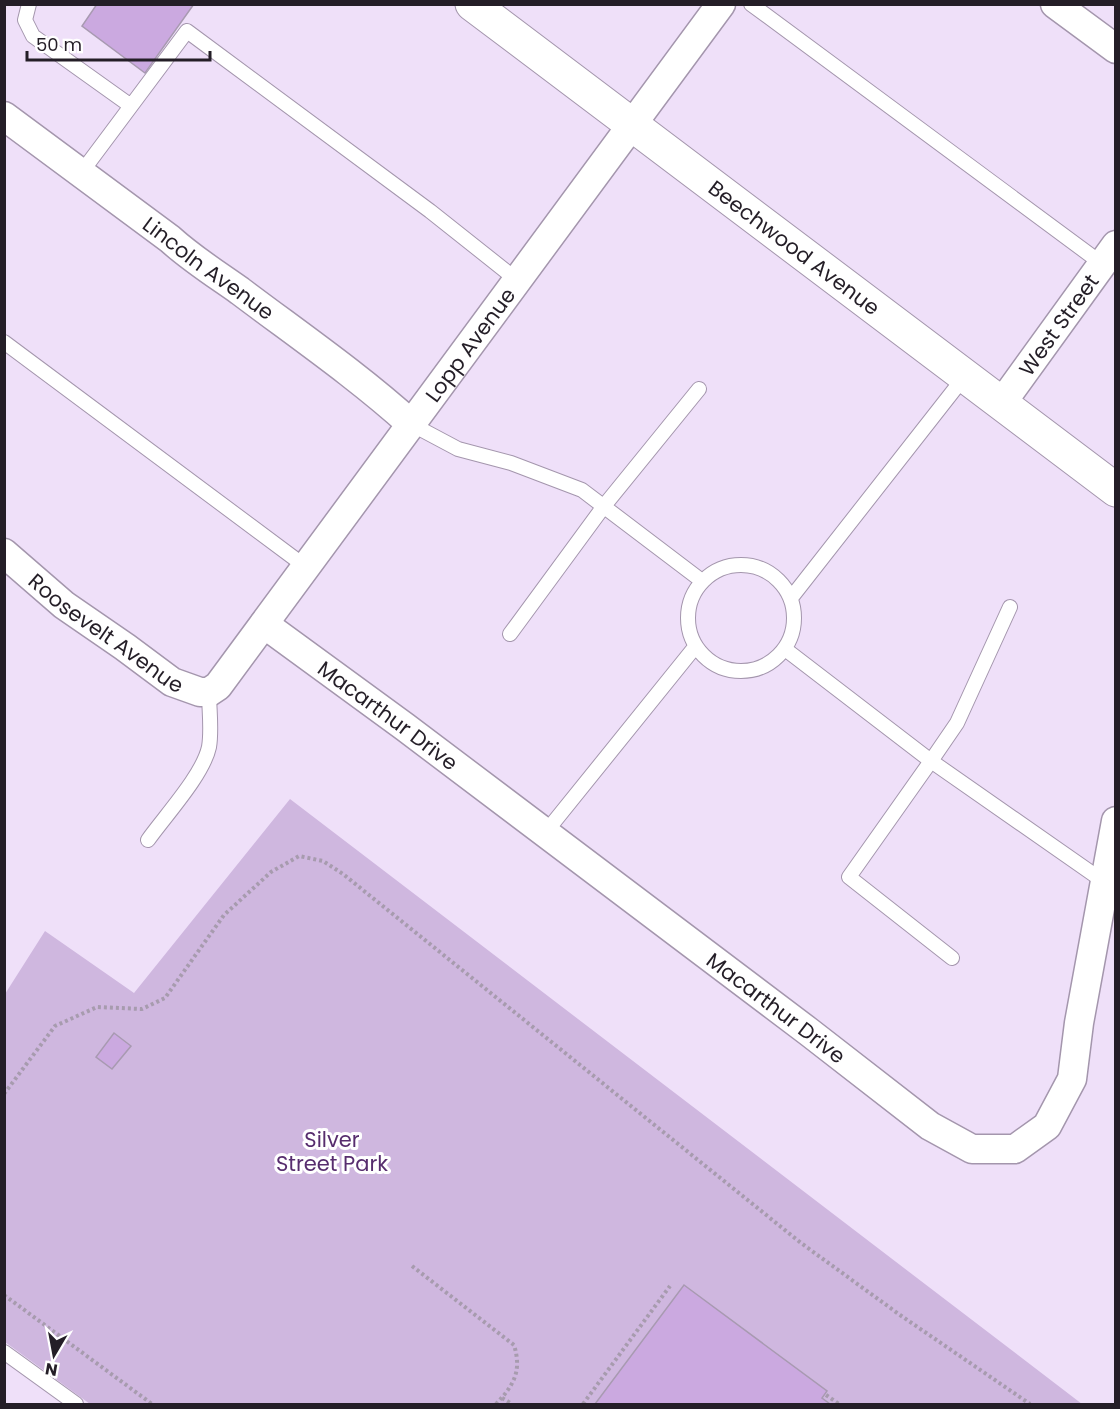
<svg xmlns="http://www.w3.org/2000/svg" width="1120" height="1409" font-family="Poppins,sans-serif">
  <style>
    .green { fill: #cfb7df }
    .building { fill: #cba9e0; stroke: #a89ab1; stroke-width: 1.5 }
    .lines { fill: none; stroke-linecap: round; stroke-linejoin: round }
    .lane-casing { stroke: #a496ad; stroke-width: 16 }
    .street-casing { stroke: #a496ad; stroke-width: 31 }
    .secondary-casing { stroke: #a496ad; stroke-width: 35 }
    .path { stroke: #a79bae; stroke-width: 4; stroke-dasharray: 3 3; stroke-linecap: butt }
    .lane { stroke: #fff; stroke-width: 14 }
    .street { stroke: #fff; stroke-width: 28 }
    .secondary { stroke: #fff; stroke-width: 33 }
    .labels { text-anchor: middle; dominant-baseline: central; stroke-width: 6; stroke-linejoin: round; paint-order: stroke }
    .street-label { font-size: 21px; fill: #241e27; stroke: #fff }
    .park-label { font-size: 21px; fill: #572d6e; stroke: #fff }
  </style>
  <rect width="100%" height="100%" fill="#efe0f9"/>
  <!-- green -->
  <path class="green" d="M290 799 1082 1404H90L5 1342V994L45 931 134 993Z"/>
  <!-- building -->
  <path class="building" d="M97 4H194L145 73 82 26Z
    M114 1033 131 1046 112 1069 96 1057Z
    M684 1285 827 1391 822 1398 830 1404H595Z"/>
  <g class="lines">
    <defs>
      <path id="lane" d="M29 4 25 20 33 36 131 106
        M751 4 1101 263
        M81 173 187 31 430 211 517 280
        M4 342 306 567
        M411 424 458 449 511 463 582 490 702 581
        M688 618a53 53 0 1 1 106 0a53 53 0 1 1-106 0Z
        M791 598 965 376
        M510 634 604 506 699 389
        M785 649 931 761 957 723 1010 607
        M545 833 695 647
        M148 840C165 816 203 775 209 747 212 730 209 709 209 692
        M952 958 849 877 931 761 1103 881
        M4 1352 76 1404"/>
      <g id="street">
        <path d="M1055 4 1116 49"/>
        <path id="s1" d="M4 116 170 239C192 259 216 274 240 291 297 334 358 376 411 424"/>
        <path id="s2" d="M1001 404 1116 245"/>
        <path id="s3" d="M4 553 64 605 125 647 172 682 200 692H209L218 686 721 4"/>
        <path id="s4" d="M264 624 405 727 809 1032 930 1126 972 1149H1015L1047 1126 1072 1079 1079 1023 1116 821"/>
      </g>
      <g id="secondary">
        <path id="s5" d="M472 4 1116 490"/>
      </g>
    </defs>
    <!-- lane casing -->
    <use href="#lane" class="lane-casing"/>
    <!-- street casing -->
    <use href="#street" class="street-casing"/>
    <!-- secondary casing -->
    <use href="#secondary" class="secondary-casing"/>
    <!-- path -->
    <path class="path" d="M4 1094 55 1026 97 1007 142 1009 165 998 224 915 271 872 299 856 323 861 343 874 801 1243 900 1315 1030 1404
      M412 1266 514 1345C522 1371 514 1385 496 1404
      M4 1295 152 1404
      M826 1395 839 1404
      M502 1398 512 1404
      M583 1404 670 1286"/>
    <!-- lane -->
    <use href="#lane" class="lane"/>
    <!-- street -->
    <use href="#street" class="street"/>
    <!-- secondary -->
    <use href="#secondary" class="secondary"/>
  </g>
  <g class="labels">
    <!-- street labels -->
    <g class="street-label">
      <text stroke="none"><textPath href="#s5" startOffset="404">Beechwood Avenue</textPath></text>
      <text stroke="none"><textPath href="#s1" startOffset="255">Lincoln Avenue</textPath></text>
      <text stroke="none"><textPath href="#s2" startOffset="98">West Street</textPath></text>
      <text stroke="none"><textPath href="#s3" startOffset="686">Lopp Avenue</textPath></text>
      <text stroke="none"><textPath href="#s3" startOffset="130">Roosevelt Avenue</textPath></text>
      <text stroke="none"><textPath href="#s4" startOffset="154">Macarthur Drive</textPath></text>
      <text stroke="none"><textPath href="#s4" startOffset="640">Macarthur Drive</textPath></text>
    </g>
    <!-- park labels -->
    <g class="park-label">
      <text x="332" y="1139">Silver<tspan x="332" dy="24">Street Park</tspan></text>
    </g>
  </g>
  <!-- border -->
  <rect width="1120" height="1409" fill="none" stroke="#241e27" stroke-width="12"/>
  <!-- north arrow -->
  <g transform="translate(54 1355) rotate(190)" stroke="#ffffff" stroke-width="4.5" paint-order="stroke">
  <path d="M0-4.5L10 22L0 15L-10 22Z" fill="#241e27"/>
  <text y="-9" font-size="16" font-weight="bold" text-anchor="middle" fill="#241e27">N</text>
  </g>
  <!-- scale -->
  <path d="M27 51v9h183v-9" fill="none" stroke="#241e27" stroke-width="3"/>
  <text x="36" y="51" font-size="18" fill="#241e27" stroke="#ffffff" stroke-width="4.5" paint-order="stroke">50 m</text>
</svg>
